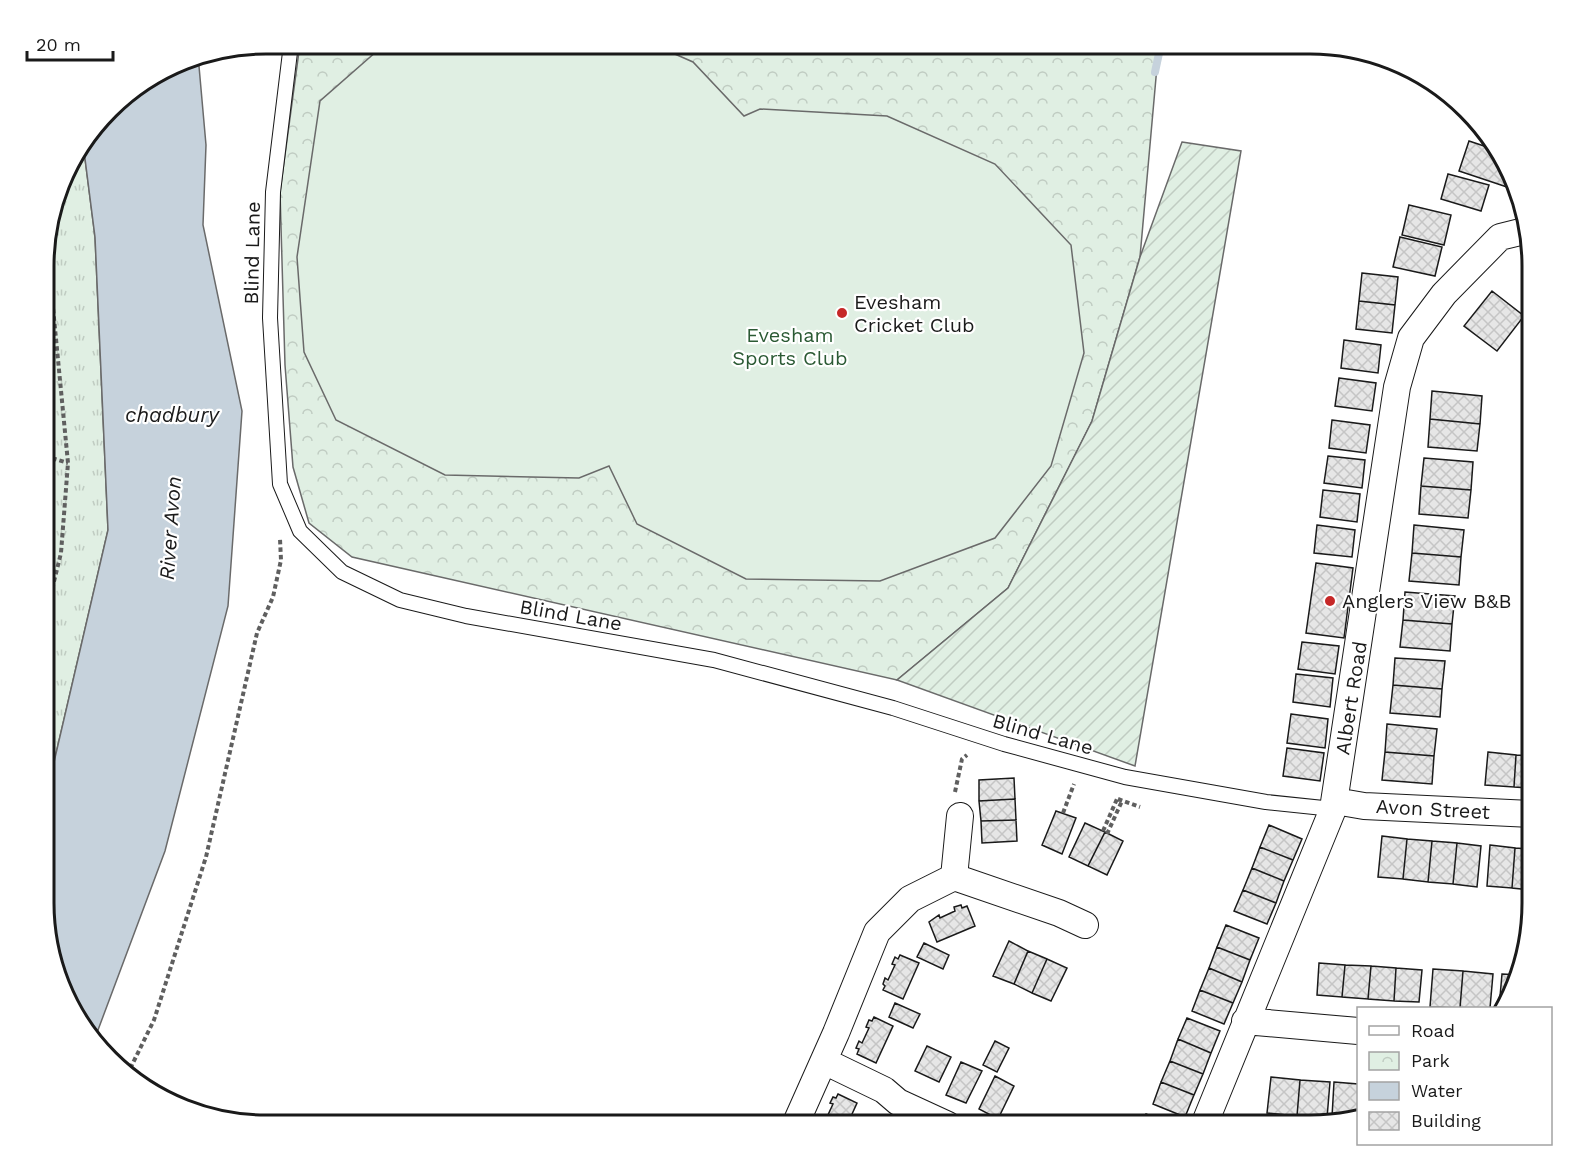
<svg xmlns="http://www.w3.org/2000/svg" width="1576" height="1169" font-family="'Work Sans',sans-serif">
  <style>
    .grass { fill: url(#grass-tufts); stroke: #6a6a6a; stroke-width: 1.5 }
    .park { fill: url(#park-crowns); stroke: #6a6a6a; stroke-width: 1.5 }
    .garden { fill: url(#garden-furrows); stroke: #6a6a6a; stroke-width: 1.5 }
    .pitch { fill: #e0efe3; stroke: #6a6a6a; stroke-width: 1.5 }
    .water { fill: #c6d2dc; stroke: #6a6a6a; stroke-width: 1.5 }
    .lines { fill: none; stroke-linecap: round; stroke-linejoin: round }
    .stream { stroke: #c6d2dc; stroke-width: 8 }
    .building { fill: url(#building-cross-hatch); stroke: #1a1a1a; stroke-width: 1.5 }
    .service-casing { stroke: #1a1a1a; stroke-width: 16 }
    .minor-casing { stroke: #1a1a1a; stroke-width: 28 }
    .path { stroke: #5f5f5f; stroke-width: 4; stroke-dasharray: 4.5 3; stroke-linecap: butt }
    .service { stroke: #fff; stroke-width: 14 }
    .minor { stroke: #fff; stroke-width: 26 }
    .poi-dot { fill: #c62828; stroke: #fff; stroke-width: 2 }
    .labels { text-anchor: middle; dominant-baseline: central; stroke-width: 4.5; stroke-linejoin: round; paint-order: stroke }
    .street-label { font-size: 20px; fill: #1a1a1a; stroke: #fff }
    .poi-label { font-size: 20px; fill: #1a1a1a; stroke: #fff; text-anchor: start }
    .park-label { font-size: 20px; fill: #2b5a34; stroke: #fff }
    .water-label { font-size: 21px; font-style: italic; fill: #1a1a1a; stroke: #fff }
    .rim { fill: none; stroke: #1a1a1a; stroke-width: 3 }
  </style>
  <defs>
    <pattern id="grass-tufts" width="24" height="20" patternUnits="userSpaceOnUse" patternTransform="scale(1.5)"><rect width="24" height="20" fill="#e0efe3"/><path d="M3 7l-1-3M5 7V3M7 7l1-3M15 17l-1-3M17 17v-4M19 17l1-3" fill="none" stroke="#c0ccc2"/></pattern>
    <pattern id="park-crowns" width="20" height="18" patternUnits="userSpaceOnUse" patternTransform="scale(1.5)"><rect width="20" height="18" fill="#e0efe3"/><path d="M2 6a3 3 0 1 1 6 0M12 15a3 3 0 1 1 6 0" fill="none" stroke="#c0ccc2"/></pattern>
    <pattern id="garden-furrows" width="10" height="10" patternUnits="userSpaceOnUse" patternTransform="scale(1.5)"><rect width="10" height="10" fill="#e0efe3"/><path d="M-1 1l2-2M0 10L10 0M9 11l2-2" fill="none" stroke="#c0ccc2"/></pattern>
    <pattern id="building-cross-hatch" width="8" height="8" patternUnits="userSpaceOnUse" patternTransform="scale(1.5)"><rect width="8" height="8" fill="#e6e6e6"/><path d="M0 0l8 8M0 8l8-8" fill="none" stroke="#c5c5c5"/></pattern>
  </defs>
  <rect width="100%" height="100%" fill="#fff"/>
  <!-- grass -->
  <path class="grass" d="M83 143 95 237 108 530 51 775 44 788 45 237 73 155Z"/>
  <!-- park -->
  <path class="park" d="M300 44H1159L1140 257 1092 421 1008 588 897 680 352 557 309 523 293 467 285 365 280 192Z"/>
  <!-- garden -->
  <path class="garden" d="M1182 142 1241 151 1135 766 897 680 1008 588 1092 421 1140 257Z"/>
  <!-- pitch -->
  <path class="pitch" d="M385 44H652L693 62 744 116 760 109 887 116 995 164 1071 245 1084 353 1051 466 995 538 880 581 746 579 637 524 609 466 579 478 445 475 336 420 304 352 297 257 320 101Z"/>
  <!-- water -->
  <path class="water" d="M194 55H198L206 145 203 225 242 411 228 606 165 851 95 1038 67 1002 44 918V788L51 775 108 530 95 237 83 143 120 99Z"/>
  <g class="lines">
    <!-- stream -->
    <path class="stream" d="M1155 72 1161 44"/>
  </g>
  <!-- building -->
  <path class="building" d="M1469 141 1496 150 1510 168 1511 174 1507 187 1459 171Z
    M1448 174 1489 185 1481 211 1441 199Z
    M1409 205 1451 215 1444 245 1402 235Z
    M1400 237 1442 247 1435 276 1393 267Z
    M1362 273 1398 277 1395 305 1359 301Z
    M1492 291 1524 316 1497 351 1464 326Z
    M1359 301 1395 305 1392 333 1356 329Z
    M1344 340 1381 345 1378 373 1341 368Z
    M1339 378 1376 383 1372 411 1335 406Z
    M1432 391 1482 396 1480 424 1430 419Z
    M1430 419 1480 424 1477 451 1428 447Z
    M1332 420 1370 425 1366 453 1329 448Z
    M1328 456 1365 460 1362 488 1324 483Z
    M1424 458 1473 462 1471 490 1421 486Z
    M1421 486 1471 490 1468 518 1419 514Z
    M1323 490 1360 494 1357 522 1320 517Z
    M1317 525 1355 530 1352 557 1314 553Z
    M1414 525 1464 530 1461 557 1412 553Z
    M1412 553 1461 557 1459 585 1409 581Z
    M1316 563 1353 568 1344 638 1306 633Z
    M1405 592 1455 596 1452 624 1403 620Z
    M1403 620 1452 624 1450 651 1400 647Z
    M1302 642 1339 646 1335 674 1298 669Z
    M1395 658 1445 661 1442 689 1393 685Z
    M1296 674 1333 678 1330 707 1293 702Z
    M1393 685 1442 689 1440 717 1390 713Z
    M1291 714 1328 719 1325 748 1287 743Z
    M1387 724 1437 729 1434 756 1385 752Z
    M1287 748 1324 753 1320 781 1283 776Z
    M1385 752 1434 756 1432 784 1382 780Z
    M1488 752 1516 755 1514 787 1485 785Z
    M1516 755 1532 756V788L1514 787Z
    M1014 778 1015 799 979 801V780Z
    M1015 799 1016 820 981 821 979 801Z
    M1056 811 1076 818 1062 854 1042 845Z
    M1016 820 1017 841 982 843 981 821Z
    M1085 823 1105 832 1088 866 1069 857Z
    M1269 825 1302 839 1293 860 1260 847Z
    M1105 832 1123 841 1107 875 1088 866Z
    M1382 836 1407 839 1403 879 1378 877Z
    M1407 839 1432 841 1428 882 1403 879Z
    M1432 841 1457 843 1453 884 1428 882Z
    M1457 843 1481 846 1477 887 1453 884Z
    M1490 845 1515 848 1512 888 1487 886Z
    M1260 847 1293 860 1284 881 1252 868Z
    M1515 848 1532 849V890L1512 888Z
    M1252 868 1284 881 1276 903 1243 890Z
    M1243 890 1276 903 1267 924 1234 911Z
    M961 905 962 908 967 906 975 926 937 942 929 922 939 915 940 918 955 911 954 907Z
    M1226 925 1259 938 1250 960 1217 947Z
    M1009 941 1028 951 1014 984 993 976Z
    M924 943 949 955 943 969 917 957Z
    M1217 947 1250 960 1242 982 1209 968Z
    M1028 951 1047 959 1032 993 1014 984Z
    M900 955 919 963 903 999 883 990 885 986 883 984 885 978 888 980 895 965 892 964 895 957 898 959Z
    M1047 959 1067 968 1051 1001 1032 993Z
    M1319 963 1345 965 1342 997 1317 995Z
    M1345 965 1371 966 1368 999 1342 997Z
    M1371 966 1396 968 1394 1001 1368 999Z
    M1209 968 1242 982 1233 1003 1200 990Z
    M1396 968 1422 970 1419 1002 1394 1001Z
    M1433 969 1463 971 1460 1008 1430 1007Z
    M1463 971 1493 974 1490 1008H1460Z
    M1502 974 1519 975 1516 988 1503 1008H1499Z
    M1200 990 1233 1003 1224 1024 1192 1011Z
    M895 1003 920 1014 913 1028 889 1017Z
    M874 1017 893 1026 876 1063 857 1054 859 1049 856 1048 859 1041 862 1043 869 1028 866 1027 869 1020 872 1021Z
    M1187 1018 1220 1031 1211 1053 1178 1039Z
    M1178 1039 1211 1053 1203 1074 1170 1061Z
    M995 1041 1009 1048 997 1072 983 1065Z
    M927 1046 951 1057 939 1082 915 1071Z
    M1170 1061 1203 1074 1194 1095 1161 1082Z
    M961 1062 982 1071 966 1103 946 1095Z
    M995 1076 1014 1086 998 1119 979 1109Z
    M1271 1077 1300 1080 1297 1116 1267 1113Z
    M1300 1080 1330 1082 1327 1118 1297 1116Z
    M1161 1082 1194 1095 1185 1117 1153 1104Z
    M1334 1082 1358 1084V1114L1341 1118 1332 1117Z
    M838 1094 857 1103 847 1125 820 1124 823 1118 826 1119 833 1104 830 1103 833 1097 836 1098Z
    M1146 1114 1174 1125H1141Z"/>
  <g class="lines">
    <defs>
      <path id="service" d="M291 44 273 192 270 318 280 484 300 531 342 572 400 600 466 616 714 660 893 708 1004 744 1125 777 1266 802 1333 809"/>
      <path id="minor" d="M1335 801 1364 806 1532 814
        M954 877 960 816
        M1245 1021 1358 1031
        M824 1061 884 1090 898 1102 948 1125
        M795 1125 836 1033 877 932 910 899 954 877 1059 913 1085 925
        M1204 1125 1333 809 1397 387 1411 338 1444 294 1500 237 1524 231"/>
    </defs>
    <!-- service casing -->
    <use href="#service" class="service-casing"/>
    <!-- minor casing -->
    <use href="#minor" class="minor-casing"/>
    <!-- path -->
    <path class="path" d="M45 456 68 463
      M45 618 61 553 68 463 48 256 45 248
      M955 792 962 759 967 755
      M1118 799 1140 807
      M1063 813 1074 784
      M1103 831 1117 799
      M1107 834 1122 801
      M127 1075 154 1020 206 857 257 633 273 597 281 560 280 539"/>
    <!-- service -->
    <use href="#service" class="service"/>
    <!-- minor -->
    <use href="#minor" class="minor"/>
  </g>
  <!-- markers -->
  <g class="poi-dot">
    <circle cx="842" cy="313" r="6"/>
    <circle cx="1330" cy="601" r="6"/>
  </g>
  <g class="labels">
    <!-- street labels -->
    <g class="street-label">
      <text transform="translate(252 253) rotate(-89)">Blind Lane</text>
      <text transform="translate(571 615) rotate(10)">Blind Lane</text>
      <text transform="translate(1351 698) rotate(-81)">Albert Road</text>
      <text transform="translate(1043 734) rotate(16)">Blind Lane</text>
      <text transform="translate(1433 809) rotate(3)">Avon Street</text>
    </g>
    <!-- poi labels -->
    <g class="poi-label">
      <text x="854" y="302">Evesham<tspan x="854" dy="23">Cricket Club</tspan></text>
      <text x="1342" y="601">Anglers View B&amp;B</text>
    </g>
    <!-- park labels -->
    <g class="park-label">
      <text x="790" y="335">Evesham<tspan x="790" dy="23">Sports Club</tspan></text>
    </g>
    <!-- water labels -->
    <g class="water-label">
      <text x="172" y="414">chadbury</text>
      <text transform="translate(170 528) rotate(-86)">River Avon</text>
    </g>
  </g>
  <!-- crop -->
  <path d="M0 0H1576V1169H0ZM266 54H1310A212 212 0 0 1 1522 266V903A212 212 0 0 1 1310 1115H266A212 212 0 0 1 54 903V266A212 212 0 0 1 266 54Z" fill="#fff" fill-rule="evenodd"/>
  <path class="rim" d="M266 54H1310A212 212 0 0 1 1522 266V903A212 212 0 0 1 1310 1115H266A212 212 0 0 1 54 903V266A212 212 0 0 1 266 54Z"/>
  <!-- legend -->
  <rect x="1357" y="1007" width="195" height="138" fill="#ffffff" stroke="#a3a3a3" stroke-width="1.5"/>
  <rect x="1369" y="1026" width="30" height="9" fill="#ffffff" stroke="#a3a3a3" stroke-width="1.5"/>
  <text x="1411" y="1037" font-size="18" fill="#1a1a1a">Road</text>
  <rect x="1369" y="1052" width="30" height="18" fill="url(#park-crowns)" stroke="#a3a3a3" stroke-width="1.5"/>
  <text x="1411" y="1067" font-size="18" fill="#1a1a1a">Park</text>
  <rect x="1369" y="1082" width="30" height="18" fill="#c6d2dc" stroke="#a3a3a3" stroke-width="1.5"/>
  <text x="1411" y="1097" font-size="18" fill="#1a1a1a">Water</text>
  <rect x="1369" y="1112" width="30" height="18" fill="url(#building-cross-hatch)" stroke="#a3a3a3" stroke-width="1.5"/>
  <text x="1411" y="1127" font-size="18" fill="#1a1a1a">Building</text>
  <!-- scale -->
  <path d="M27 51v9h86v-9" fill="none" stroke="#1a1a1a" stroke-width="3"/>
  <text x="36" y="51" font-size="18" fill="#1a1a1a" stroke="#ffffff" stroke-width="4.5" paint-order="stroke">20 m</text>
</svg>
